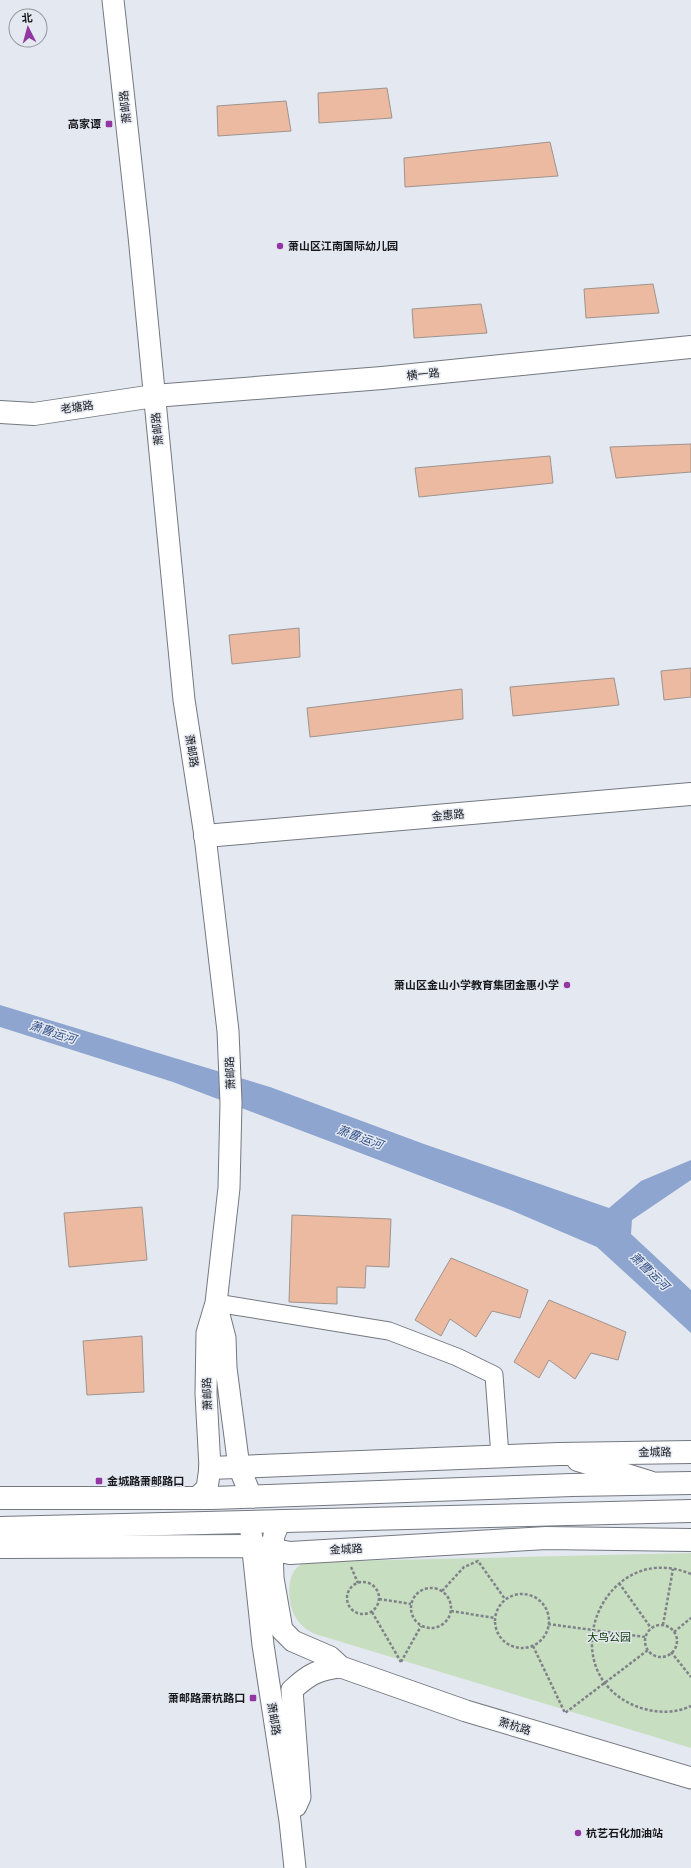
<svg xmlns="http://www.w3.org/2000/svg" width="691" height="1868" font-family="'Titillium Web','Noto Sans SC',sans-serif">
  <style>
    .green { fill: #c7dec1 }
    .water { fill: #8da5cf }
    .building { fill: #ecbaa1; stroke: #9e948f }
    .lines { fill: none; stroke-linecap: round; stroke-linejoin: round }
    .minor-casing { stroke: #747880; stroke-width: 19 }
    .tertiary-casing { stroke: #747880; stroke-width: 23 }
    .secondary-casing { stroke: #747880; stroke-width: 24 }
    .primary-casing { stroke: #747880; stroke-width: 24 }
    .path { stroke: #808289; stroke-width: 2.5; stroke-dasharray: 3 2; stroke-linecap: butt }
    .minor { stroke: #fff; stroke-width: 17 }
    .tertiary { stroke: #fff; stroke-width: 21 }
    .secondary { stroke: #fff; stroke-width: 22 }
    .primary { stroke: #fff; stroke-width: 22 }
    .poi-dot { fill: #9237a1; stroke: #e4e8f1; stroke-width: 1.5 }
    .labels { text-anchor: middle; dominant-baseline: central; stroke-width: 3; stroke-linejoin: round; paint-order: stroke }
    .street-label { font-size: 11px; fill: #17181c; stroke: #e4e8f1 }
    .poi-label { font-size: 11px; font-weight: bold; fill: #17181c; stroke: #e4e8f1; text-anchor: end }
    .park-label { font-size: 11px; fill: #0c3700; stroke: #e4e8f1 }
    .water-label { font-size: 12px; font-style: italic; fill: #355389; stroke: #e4e8f1 }
  </style>
  <rect width="100%" height="100%" fill="#e4e8f1"/>
  <!-- green -->
  <path class="green" d="M691 1553V1748L315 1634C307 1630 301 1626 296 1618 288 1606 285 1576 299 1566 301 1564 305 1563 308 1562Z"/>
  <!-- water -->
  <path class="water" d="M0 1005 270 1087 424 1144 609 1208 641 1181 691 1160V1180L632 1220 631 1234 691 1290V1333L597 1247 513 1211 173 1082 0 1027Z"/>
  <!-- building -->
  <path class="building" d="M387 88 392 118 319 123 318 93Z
    M286 101 291 131 218 136 217 106Z
    M550 142 558 176 405 187 404 158Z
    M653 284 659 313 586 318 584 289Z
    M481 304 487 333 414 338 412 309Z
    M691 444V472L616 478 610 447Z
    M550 456 553 483 419 497 415 468Z
    M299 628 300 657 232 664 229 635Z
    M691 668V697L664 700 661 671Z
    M614 678 619 705 513 716 510 687Z
    M462 689 463 719 310 737 307 708Z
    M142 1207 147 1260 69 1267 64 1213Z
    M292 1215 391 1219 389 1267 366 1266 365 1288 337 1287V1304L289 1302Z
    M451 1258 528 1290 520 1318 492 1311 476 1337 450 1319 441 1336 415 1320Z
    M549 1300 626 1332 618 1360 591 1353 575 1379 549 1360 539 1378 514 1362Z
    M142 1336 144 1392 87 1395 83 1341Z"/>
  <g class="lines">
    <defs>
      <path id="minor" d="M216 1303 389 1331 457 1357 494 1375 500 1456"/>
      <path id="tertiary" d="M113 0 139 236 184 700 205 836 228 1031 231 1103 229 1188 216 1303 207 1333 206 1394 210 1468 207 1488 197 1498
        M216 1303 225 1338 226 1368 239 1467 251 1496
        M280 1521 274 1535 272 1550 273 1578 282 1630 293 1641 330 1657 341 1667 466 1711 691 1778
        M250 1522 263 1645 290 1821 295 1868
        M296 1806 300 1797 292 1690C309 1674 319 1669 341 1667"/>
      <path id="secondary" d="M0 412 34 414 154 396 382 378 691 347
        M205 836 691 794
        M578 1460 649 1482
        M210 1468 559 1454 691 1452
        M0 1547 253 1546 290 1553 546 1538 691 1540"/>
      <path id="primary" d="M0 1498H212L572 1485 691 1483
        M0 1528 691 1511"/>
    </defs>
    <!-- minor casing -->
    <use href="#minor" class="minor-casing"/>
    <!-- tertiary casing -->
    <use href="#tertiary" class="tertiary-casing"/>
    <!-- secondary casing -->
    <use href="#secondary" class="secondary-casing"/>
    <!-- primary casing -->
    <use href="#primary" class="primary-casing"/>
    <!-- path -->
    <path class="path" d="M351 1567 358 1583
      M691 1574C603 1537 548 1673 638 1707 655 1713 674 1714 691 1706
      M347 1598a16 16 0 1 1 32 0a16 16 0 1 1-32 0Z
      M619 1583 651 1628
      M411 1608a20 20 0 1 1 40 0a20 20 0 1 1-40 0Z
      M442 1591 464 1567 478 1561 505 1599
      M495 1621a27 27 0 1 1 54 0a27 27 0 1 1-54 0Z
      M379 1599 411 1604
      M451 1611 495 1618
      M372 1612 401 1662
      M548 1624 645 1637
      M663 1625 673 1569
      M645 1641a16 16 0 1 1 32 0a16 16 0 1 1-32 0Z
      M674 1632 691 1618
      M533 1646 565 1713 648 1650
      M671 1652 691 1677
      M401 1662 421 1626"/>
    <!-- minor -->
    <use href="#minor" class="minor"/>
    <!-- tertiary -->
    <use href="#tertiary" class="tertiary"/>
    <!-- secondary -->
    <use href="#secondary" class="secondary"/>
    <!-- primary -->
    <use href="#primary" class="primary"/>
  </g>
  <!-- markers -->
  <g class="poi-dot">
    <rect x="105" y="120" width="8" height="8" rx="2"/>
    <circle cx="280" cy="246" r="4"/>
    <circle cx="567" cy="985" r="4"/>
    <rect x="95" y="1477" width="8" height="8" rx="2"/>
    <rect x="249" y="1694" width="8" height="8" rx="2"/>
    <circle cx="578" cy="1833" r="4"/>
  </g>
  <g class="labels">
    <!-- street labels -->
    <g class="street-label">
      <text transform="translate(125 107) rotate(-96)">萧邮路</text>
      <text transform="translate(423 374) rotate(-6)">横一路</text>
      <text transform="translate(77 407) rotate(-8)">老塘路</text>
      <text transform="translate(157 429) rotate(-96)">萧邮路</text>
      <text transform="translate(192 751) rotate(81)">萧邮路</text>
      <text transform="translate(448 815) rotate(-5)">金惠路</text>
      <text transform="translate(230 1073) rotate(-93)">萧邮路</text>
      <text transform="translate(207 1394) rotate(-92)">萧邮路</text>
      <text transform="translate(655 1452) rotate(-1)">金城路</text>
      <text transform="translate(346 1549) rotate(-3)">金城路</text>
      <text transform="translate(274 1719) rotate(81)">萧邮路</text>
      <text transform="translate(515 1726) rotate(17)">萧杭路</text>
    </g>
    <!-- poi labels -->
    <g class="poi-label">
      <text x="101" y="124">高家谭</text>
      <text x="288" y="246" text-anchor="start">萧山区江南国际幼儿园</text>
      <text x="559" y="985">萧山区金山小学教育集团金惠小学</text>
      <text x="107" y="1481" text-anchor="start">金城路萧邮路口</text>
      <text x="245" y="1698">萧邮路萧杭路口</text>
      <text x="586" y="1833" text-anchor="start">杭艺石化加油站</text>
    </g>
    <!-- park labels -->
    <g class="park-label">
      <text x="609" y="1637">大鸟公园</text>
    </g>
    <!-- water labels -->
    <g class="water-label">
      <text transform="translate(53 1032) rotate(18)">萧曹运河</text>
      <text transform="translate(360 1137) rotate(20)">萧曹运河</text>
      <text transform="translate(650 1271) rotate(44)">萧曹运河</text>
    </g>
  </g>
  <!-- north arrow -->
  <g transform="translate(28 28) rotate(354)"><circle r="19" fill="#e4e8f1" stroke="#92959c"/>
  <path d="M0-3L7 15L0 10L-7 15Z" fill="#9237a1"/>
  <text y="-6" font-size="11" font-weight="bold" text-anchor="middle" fill="#17181c">北</text>
  </g>
</svg>
